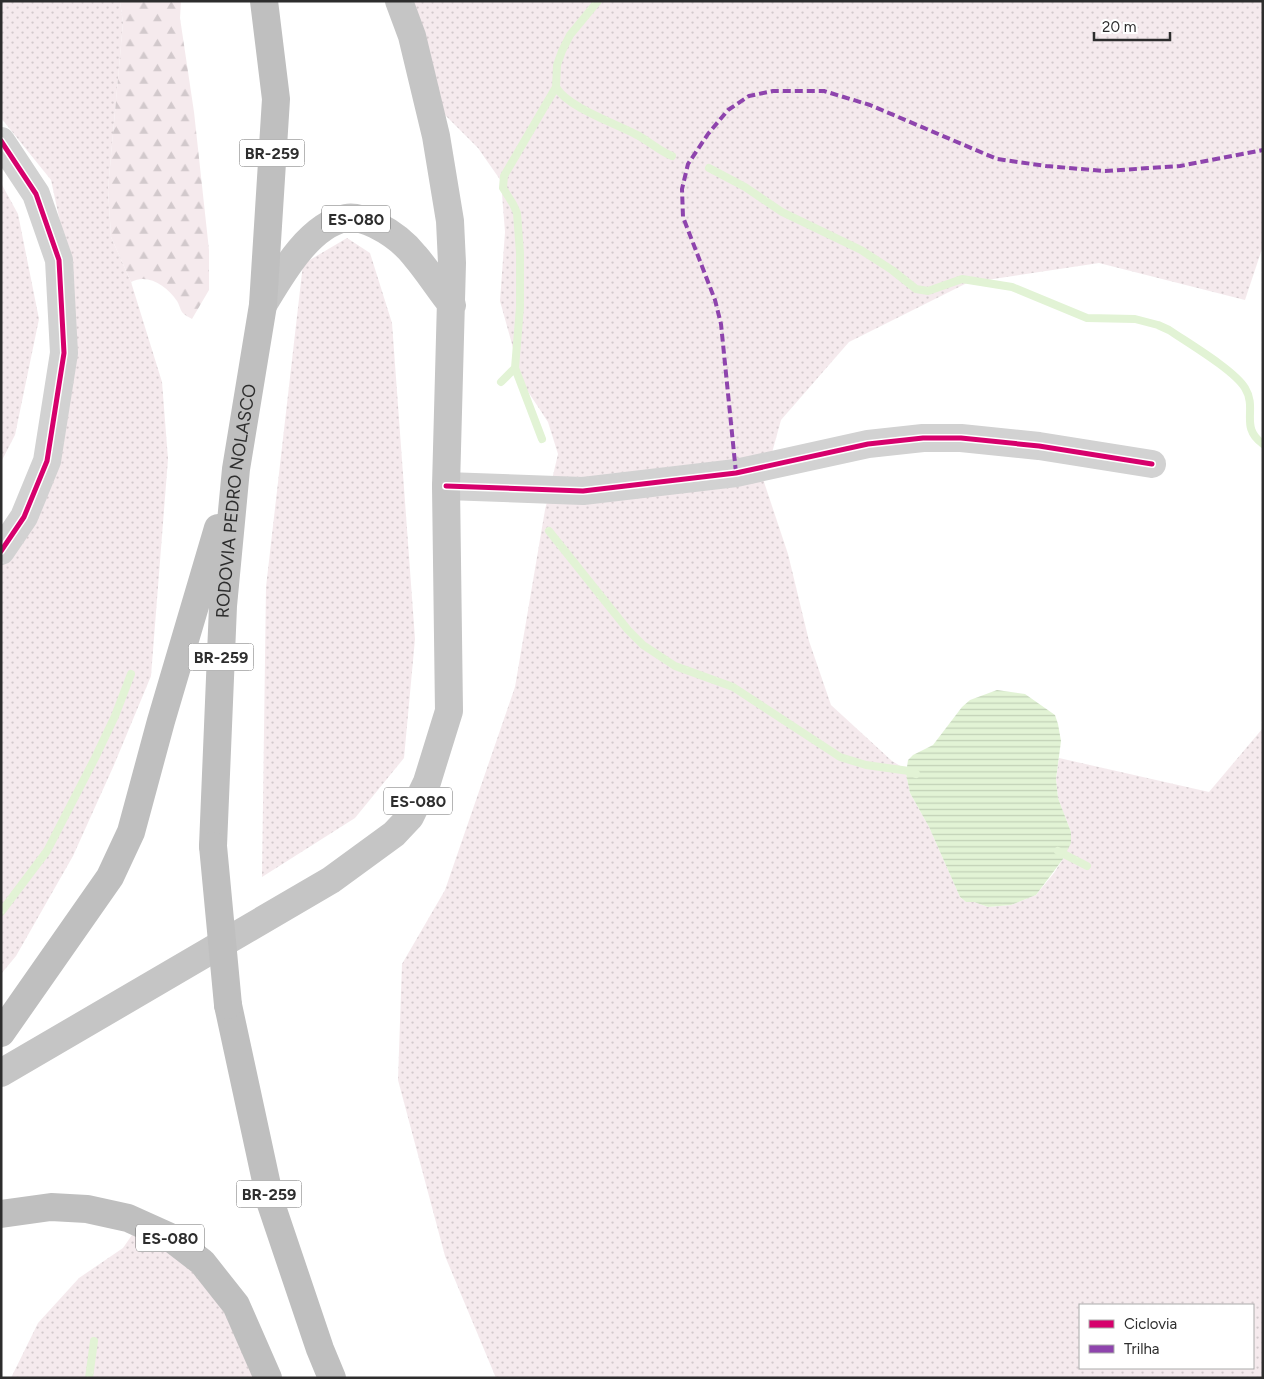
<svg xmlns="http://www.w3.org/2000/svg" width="1264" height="1379" font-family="Figtree,sans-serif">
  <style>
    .grass { fill: url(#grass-dots); fill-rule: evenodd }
    .forest { fill: url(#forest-firs) }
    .water { fill: url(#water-rules) }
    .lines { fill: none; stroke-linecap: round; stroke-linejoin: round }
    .stream { stroke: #e2f3d5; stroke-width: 8 }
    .minor { stroke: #d2d2d2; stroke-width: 28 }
    .major { stroke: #c5c5c5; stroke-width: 28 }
    .highway { stroke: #bfbfbf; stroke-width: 28 }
    .highway-bridge { stroke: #bfbfbf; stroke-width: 28 }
    .quiet { stroke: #8e44ad; stroke-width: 4; stroke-dasharray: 8 4; stroke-linecap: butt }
    .cycleway-casing { stroke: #fff; stroke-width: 8 }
    .cycleway { stroke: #d6006c; stroke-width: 5 }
    .labels { text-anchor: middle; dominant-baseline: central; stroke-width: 5; stroke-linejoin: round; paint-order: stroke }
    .shield { fill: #fff; stroke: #6c6c6c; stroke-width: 1 }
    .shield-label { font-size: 16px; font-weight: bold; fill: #2d2d2d }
    .street-label { font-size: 18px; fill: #2d2d2d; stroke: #fff }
  </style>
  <defs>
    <pattern id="grass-dots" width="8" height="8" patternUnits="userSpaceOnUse" patternTransform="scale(1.25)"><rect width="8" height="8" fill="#f5eaed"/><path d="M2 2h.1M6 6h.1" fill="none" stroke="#d2c9cc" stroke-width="1.8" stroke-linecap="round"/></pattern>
    <pattern id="forest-firs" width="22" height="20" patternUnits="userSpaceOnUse" patternTransform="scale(1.25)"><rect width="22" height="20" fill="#f5eaed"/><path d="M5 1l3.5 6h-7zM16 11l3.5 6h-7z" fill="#d2c9cc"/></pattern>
    <pattern id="water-rules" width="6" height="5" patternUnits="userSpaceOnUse" patternTransform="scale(1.25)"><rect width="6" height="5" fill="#e2f3d5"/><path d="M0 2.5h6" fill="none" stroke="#c2d1b7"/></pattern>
  </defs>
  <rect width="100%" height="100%" fill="#fff"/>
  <!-- grass -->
  <path class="grass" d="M1 1H120L123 23 108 189 111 237 131 282 162 382 168 459 151 676 114 765 73 856 16 956 1 974V551L18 532 73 282 51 180 1 118Z
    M399 1H1263V246L1245 300 1099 263 967 283 849 342 781 420 764 482 788 554 809 641 831 705 892 761 907 770 906 774 910 793 929 827 960 897 966 902H974L988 907 1011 905 1036 895 1054 873 1063 859 1071 832 1058 798 1056 779 1059 758 1209 792 1263 728V1378H496L445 1256 398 1080 402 964 445 890 515 687 545 510 558 454 548 422 523 384 500 301 505 232 501 181 478 148 427 97ZM1080 1305H1253V1368H1080Z
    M1 183 18 214 39 319 15 435 1 462Z
    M347 238 370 253 392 323 415 639 404 758 355 818 262 877 266 587 303 264Z
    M143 1219 233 1311 262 1378H11L38 1323 79 1278 123 1248Z"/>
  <!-- forest -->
  <path class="forest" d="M120 1H181L180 18 194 112 209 250V290L192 319C189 317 184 315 182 312 180 309 179 304 177 301 167 286 148 273 131 282L111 237 108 189 123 23Z"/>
  <!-- water -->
  <path class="water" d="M997 690 1025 694 1055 715 1058 724 1061 741 1056 779 1058 798 1071 832V843L1063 859 1036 895 1011 905 988 907 974 902H966L960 897 929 827 910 793 906 774 908 760 913 755 933 745 962 707 970 700Z"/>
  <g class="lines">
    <!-- stream -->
    <path class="stream" d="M556 87C567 107 614 123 635 134 648 140 659 151 672 156
      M709 168 745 187 782 212 861 250 892 270 916 289 928 291 962 279 1012 287 1087 318 1135 319 1158 325 1169 330C1188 343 1234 370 1245 388 1258 409 1239 427 1263 444
      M501 382 515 368
      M542 439 515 368 520 307V253L517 213 513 204 503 188 504 176 556 87 557 65 562 51 570 35 598 1
      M549 531 628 630 643 645 675 666 733 687 840 757 866 765 909 771 916 774
      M1058 851 1087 866
      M1 912 47 851 95 758 115 716 131 674
      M89 1378 94 1341"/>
    <!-- minor -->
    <path class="minor" d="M1 141 36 194 59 260 64 353 47 461 24 517 1 551
      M446 486 583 491 736 473 868 444 923 438H961L1039 446 1152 464"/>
    <!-- major -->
    <path class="major" d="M263 305C281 275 309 225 346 218 356 216 367 221 376 225 390 232 405 243 415 256 428 271 439 289 452 305
      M1 1073 331 880 394 834 410 817 427 782 449 711 446 486 452 263 450 221 436 136 412 36 399 1"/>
    <!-- highway -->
    <g class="highway">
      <path id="s1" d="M213 846 223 606 236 469 263 305 276 99 264 1"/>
      <path d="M228 1005 271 1204 320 1349 332 1378"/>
      <path d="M1 1033 110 877 131 832 161 721 218 528"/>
      <path d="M1 1214 51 1207 87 1209 128 1218 168 1236 202 1262 236 1305 268 1378"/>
    </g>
    <!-- highway-bridge -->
    <path class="highway-bridge" d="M213 846 228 1005"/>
    <!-- quiet -->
    <path class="quiet" d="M736 473 721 324 715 300 683 217 682 189 688 164 708 134 728 110 749 96 773 91H824L870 105 997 159 1046 166 1105 171 1180 166 1263 150"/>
    <defs>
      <path id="cycleway" d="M1 141 36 194 59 260 64 353 47 461 24 517 1 551
        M446 486 583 491 736 473 868 444 923 438H961L1039 446 1152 464"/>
    </defs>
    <!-- cycleway casing -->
    <use href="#cycleway" class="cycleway-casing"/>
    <!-- cycleway -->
    <use href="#cycleway" class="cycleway"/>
  </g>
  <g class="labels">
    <!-- shield labels -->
    <g class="shield">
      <rect x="239.5" y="139.5" width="65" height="27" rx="4"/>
      <rect x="322" y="205.5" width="68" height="27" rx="4"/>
      <rect x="188.5" y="643.5" width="65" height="27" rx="4"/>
      <rect x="384" y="787.5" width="68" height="27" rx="4"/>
      <rect x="236.5" y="1180.5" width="65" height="27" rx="4"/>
      <rect x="136" y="1224.5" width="68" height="27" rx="4"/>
    </g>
    <g class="shield-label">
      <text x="272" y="153">BR-259</text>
      <text x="356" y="219">ES-080</text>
      <text x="221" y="657">BR-259</text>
      <text x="418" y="801">ES-080</text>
      <text x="269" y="1194">BR-259</text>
      <text x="170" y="1238">ES-080</text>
    </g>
    <!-- street labels -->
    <g class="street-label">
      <text stroke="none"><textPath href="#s1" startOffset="346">RODOVIA PEDRO NOLASCO</textPath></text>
    </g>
  </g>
  <!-- border -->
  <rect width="1264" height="1379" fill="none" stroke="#2d2d2d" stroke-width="5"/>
  <!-- legend -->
  <rect x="1079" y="1304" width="175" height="65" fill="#ffffff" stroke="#ababab"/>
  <rect x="1089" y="1320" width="25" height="8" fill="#d6006c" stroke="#ababab"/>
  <text x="1124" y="1329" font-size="15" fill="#2d2d2d">Ciclovia</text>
  <rect x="1089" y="1345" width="25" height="8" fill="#8e44ad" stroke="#ababab"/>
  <text x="1124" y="1354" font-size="15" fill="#2d2d2d">Trilha</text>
  <!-- scale -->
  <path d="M1094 32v8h76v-8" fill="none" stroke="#2d2d2d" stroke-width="2.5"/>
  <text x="1102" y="32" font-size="15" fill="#2d2d2d" stroke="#ffffff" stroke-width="4" paint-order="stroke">20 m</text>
</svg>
